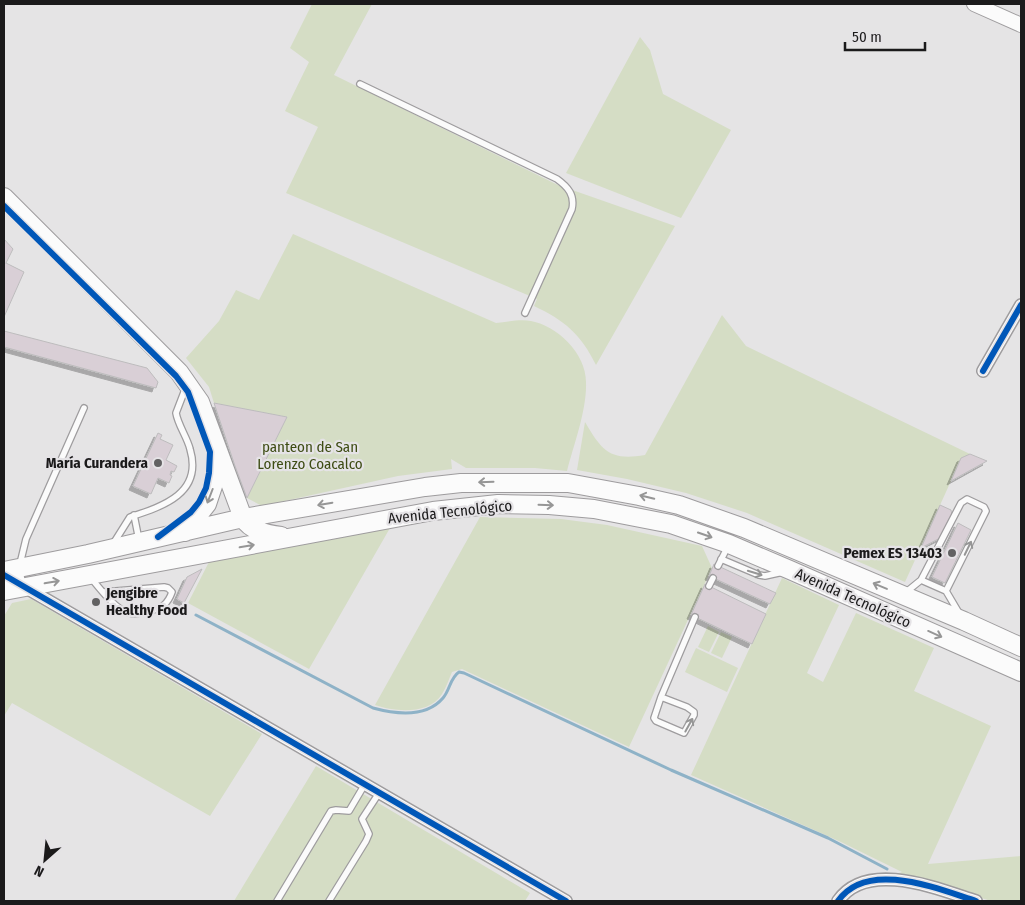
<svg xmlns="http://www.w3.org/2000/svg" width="1025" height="905" font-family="'Fira Sans Condensed',sans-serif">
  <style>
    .green { fill: #d5ddc5 }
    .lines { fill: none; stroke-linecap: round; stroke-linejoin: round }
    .stream { stroke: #8eb2c7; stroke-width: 3 }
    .building { fill: #d9cfd6; stroke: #bdbcbd; filter: url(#shadow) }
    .service-casing { stroke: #9e9c9e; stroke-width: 8 }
    .minor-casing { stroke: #9e9c9e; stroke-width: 14 }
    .tertiary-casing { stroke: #9e9c9e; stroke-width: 16 }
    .primary-casing { stroke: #9e9c9e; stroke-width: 20 }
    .service { stroke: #fbfbfb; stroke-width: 5.5 }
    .minor { stroke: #fbfbfb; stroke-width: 11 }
    .tertiary { stroke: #fbfbfb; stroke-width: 14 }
    .primary { stroke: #fbfbfb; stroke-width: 18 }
    .cycleway-casing { stroke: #e5e3e6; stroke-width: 9 }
    .cycleway { stroke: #0057b8; stroke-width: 6 }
    .oneway { stroke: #969696 }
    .poi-dot { fill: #626162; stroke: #e5e3e6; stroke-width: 2 }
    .labels { text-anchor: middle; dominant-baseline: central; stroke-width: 4.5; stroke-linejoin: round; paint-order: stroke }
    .park-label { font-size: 15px; fill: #3e4c14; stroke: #e5e3e6 }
    .poi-label { font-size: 15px; font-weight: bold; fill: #1b1a1b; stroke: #e5e3e6; text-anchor: end }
    .street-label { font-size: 15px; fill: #1b1a1b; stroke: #e5e3e6 }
  </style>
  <defs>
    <filter id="shadow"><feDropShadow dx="-4" dy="4" stdDeviation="0" flood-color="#0004"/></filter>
  </defs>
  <rect width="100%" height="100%" fill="#e5e4e5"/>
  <!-- green -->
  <path class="green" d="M312 4H372L334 75 558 185 675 226 596 365C581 334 564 320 534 306L537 299 286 193 318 127 285 111 309 62 290 48Z
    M640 37 650 50 663 94 731 130 681 218 566 173Z
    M293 234 496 323C507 322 520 319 531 321 557 326 586 353 586 382 587 410 574 444 567 471L535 468H466L451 459 452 469 398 476 262 506 247 498 287 417 214 403 209 387 186 358 219 321 236 290 259 300Z
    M722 315 746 346 970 454 961 459 905 582 747 513 686 493 627 479 577 470 585 422C602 451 610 461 645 455Z
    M480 517 561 519 607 525 702 546 712 568 629 747 462 669 452 672C449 679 446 688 442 694 429 715 395 712 375 705Z
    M390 528 309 669 188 603 209 562Z
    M782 578 839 605 807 673 823 682 856 613 934 648 914 691 991 726 928 864 1021 856V901H991L950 888 896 874 902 872 841 842 691 775Z
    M31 599 262 734 210 816 12 703 4 716V616L12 603Z
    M708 626 719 632 709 652 698 647Z
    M721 632 732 637 722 658 711 653Z
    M696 648 738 668 727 692 685 672Z
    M316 766 530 893 525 901H234Z"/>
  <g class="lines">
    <!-- stream -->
    <path class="stream" d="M196 615 373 708C395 714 426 718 443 698 450 690 450 678 459 672L464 673 671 770 828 838 887 869"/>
  </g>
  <!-- building -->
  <path class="building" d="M4 239 13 249 6 263 24 272 4 317V266L5 263 4 262Z
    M4 331 147 368 158 382 156 388 4 347Z
    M214 403 287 417 247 498 235 466Z
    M158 433 162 435 160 439 173 445 166 460 177 466 174 472 171 471 170 475 172 476 169 483 158 478 151 494 133 486Z
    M970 454 987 461 951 481 961 458Z
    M940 505 951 510 952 515 942 537 921 548Z
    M958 523 971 530 945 583 932 577Z
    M714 564 776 593 770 604 709 576Z
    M202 569 184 603 177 599 187 577Z
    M705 584 766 614 752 644 691 615Z"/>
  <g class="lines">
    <defs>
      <path id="service" d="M360 84 557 179C568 187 575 195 572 209L525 313
        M134 515 139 540
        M113 544 130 517C164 506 203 493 190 449 187 437 178 425 176 413L186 387
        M721 559 759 575 765 576 783 572
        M718 566 728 546
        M91 578C100 589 116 610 129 613 135 615 143 612 149 611 161 609 168 604 172 592L168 588 164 587 104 592
        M921 580 946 591 959 613
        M23 585 19 568 26 539 84 408
        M709 586 713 578
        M905 593 921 580 961 503 967 499 984 507 986 511 946 591
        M661 697 687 707 694 712V715L684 733 656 721 654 718 661 697 695 617
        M277 901 331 811 336 810 349 811 365 784
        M329 901 366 841 369 834 362 819 379 793"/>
      <path id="minor" d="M983 371 1021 305
        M4 575 566 901
        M838 901C867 859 938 889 976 901"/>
      <path id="tertiary" d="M974 4 1021 25"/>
      <path id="primary" d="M4 197 179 372 200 402 243 518C251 531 266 534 281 536
        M185 532 207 504 215 480 218 456
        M4 571 88 554 243 518 425 487 461 483H568L639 496 679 505 744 528 964 621 1021 647
        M4 591 433 511 498 504 549 505 594 509 671 524 729 544 790 570 1021 672"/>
    </defs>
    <!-- service casing -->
    <use href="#service" class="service-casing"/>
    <!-- minor casing -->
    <use href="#minor" class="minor-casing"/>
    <!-- tertiary casing -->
    <use href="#tertiary" class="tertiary-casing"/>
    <!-- primary casing -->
    <use href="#primary" class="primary-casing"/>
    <!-- service -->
    <use href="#service" class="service"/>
    <!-- minor -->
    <use href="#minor" class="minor"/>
    <!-- tertiary -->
    <use href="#tertiary" class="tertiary"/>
    <!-- primary -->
    <use href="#primary" class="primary"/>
    <defs>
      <path id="cycleway" d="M4 206 176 376 188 392 210 452 209 473 206 488 199 502 191 512 158 537
        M983 371 1021 305
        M4 575 566 901
        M838 901C867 859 938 889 976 901"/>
    </defs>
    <!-- cycleway casing -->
    <use href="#cycleway" class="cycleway-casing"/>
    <!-- cycleway -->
    <use href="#cycleway" class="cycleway"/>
  </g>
  <!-- one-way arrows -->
  <defs><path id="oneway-shaft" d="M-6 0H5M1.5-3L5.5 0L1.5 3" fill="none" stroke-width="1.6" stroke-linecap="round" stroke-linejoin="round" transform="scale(1.25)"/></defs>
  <g class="oneway">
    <use href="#oneway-shaft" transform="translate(486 482) rotate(178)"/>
    <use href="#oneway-shaft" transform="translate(210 496) rotate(111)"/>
    <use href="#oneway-shaft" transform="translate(647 497) rotate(-166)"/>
    <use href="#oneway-shaft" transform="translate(325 504) rotate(170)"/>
    <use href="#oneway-shaft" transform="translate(546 505) rotate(2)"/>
    <use href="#oneway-shaft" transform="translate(705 535) rotate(19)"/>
    <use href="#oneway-shaft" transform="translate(247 546) rotate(-10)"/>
    <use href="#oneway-shaft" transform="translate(968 548) rotate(-64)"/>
    <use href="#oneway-shaft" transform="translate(755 573) rotate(17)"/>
    <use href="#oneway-shaft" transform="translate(52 582) rotate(-10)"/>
    <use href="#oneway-shaft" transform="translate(880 586) rotate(-157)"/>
    <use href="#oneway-shaft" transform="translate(935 634) rotate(24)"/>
    <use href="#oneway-shaft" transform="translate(689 725) rotate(-61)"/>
  </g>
  <!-- markers -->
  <g class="poi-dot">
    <circle cx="158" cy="463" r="5"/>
    <circle cx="952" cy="553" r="5"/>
    <circle cx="96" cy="602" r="5"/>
  </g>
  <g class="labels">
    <!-- park labels -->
    <g class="park-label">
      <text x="310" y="447">panteon de San<tspan x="310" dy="17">Lorenzo Coacalco</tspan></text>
    </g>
    <!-- poi labels -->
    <g class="poi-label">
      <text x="148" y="463">María Curandera</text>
      <text x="942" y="553">Pemex ES 13403</text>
      <text x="106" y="593" text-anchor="start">Jengibre<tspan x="106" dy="17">Healthy Food</tspan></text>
    </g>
    <!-- street labels -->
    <g class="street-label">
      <text transform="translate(450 512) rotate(-6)">Avenida Tecnológico</text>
      <text transform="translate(853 598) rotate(24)">Avenida Tecnológico</text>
    </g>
  </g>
  <!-- border -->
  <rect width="1025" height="905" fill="none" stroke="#1b1a1b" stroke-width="10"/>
  <!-- north arrow -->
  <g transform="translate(45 860) rotate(207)" stroke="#e5e3e6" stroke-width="4" paint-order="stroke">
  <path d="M0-4L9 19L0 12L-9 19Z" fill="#1b1a1b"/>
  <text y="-8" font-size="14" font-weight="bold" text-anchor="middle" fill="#1b1a1b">N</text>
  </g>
  <!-- scale -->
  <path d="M845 42v8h80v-8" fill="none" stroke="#1b1a1b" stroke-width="2.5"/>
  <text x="852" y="42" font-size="15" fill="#1b1a1b" stroke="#e5e3e6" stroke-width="4" paint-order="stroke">50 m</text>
</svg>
